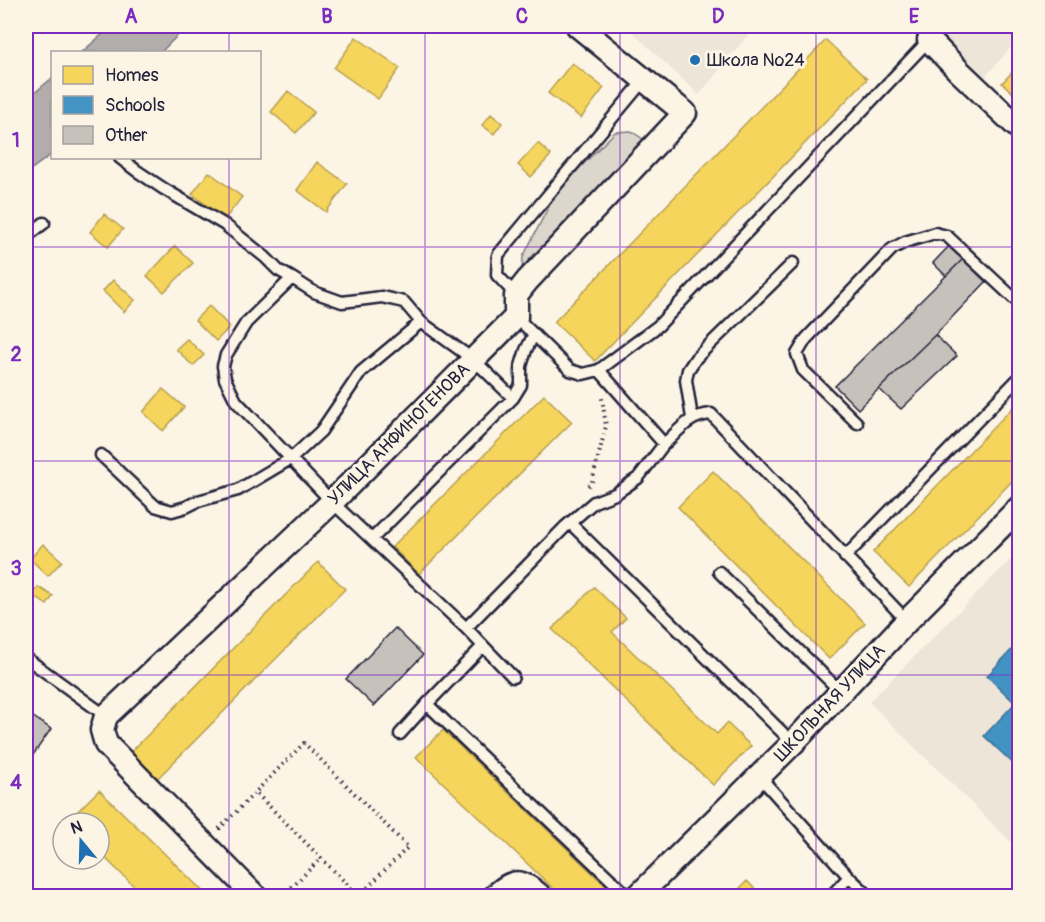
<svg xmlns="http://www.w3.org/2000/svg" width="1045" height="922" font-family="Pangolin,sans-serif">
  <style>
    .built { fill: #ece5d8 }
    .green { fill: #dcd6cc; stroke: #7f7c84; stroke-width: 1.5 }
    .water { fill: #b2adab; stroke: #78757e; stroke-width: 1.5 }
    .homes { fill: #f6d55c; stroke: #b69f52; stroke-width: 1.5 }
    .schools { fill: #4393c3; stroke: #39719a; stroke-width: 1.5 }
    .building { fill: #c6c1bb; stroke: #22223b; stroke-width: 1.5 }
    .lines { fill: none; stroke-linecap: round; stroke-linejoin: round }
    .service-casing { stroke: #22223b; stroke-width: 15 }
    .minor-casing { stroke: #22223b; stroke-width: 27 }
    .path { stroke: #22223b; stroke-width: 4; stroke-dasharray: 1.5 4.5; stroke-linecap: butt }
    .service { stroke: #fcf5e5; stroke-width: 10 }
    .minor { stroke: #fcf5e5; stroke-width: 22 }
    .grid { fill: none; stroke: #7b2cbf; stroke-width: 1.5; stroke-opacity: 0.55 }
    .poi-dot { fill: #1f6fb2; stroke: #fcf5e5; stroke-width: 2 }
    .labels { text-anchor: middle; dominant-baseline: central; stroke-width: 6; stroke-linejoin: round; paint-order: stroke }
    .poi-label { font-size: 18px; fill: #22223b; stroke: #fcf5e5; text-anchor: start }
    .street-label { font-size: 18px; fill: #22223b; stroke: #fcf5e5 }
    .neatline { fill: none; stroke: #7b2cbf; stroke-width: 2 }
    .grid-label { font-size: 20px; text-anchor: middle; font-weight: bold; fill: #7b2cbf }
  </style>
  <rect width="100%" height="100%" fill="#fcf5e5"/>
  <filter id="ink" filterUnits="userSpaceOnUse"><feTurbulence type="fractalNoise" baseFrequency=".0167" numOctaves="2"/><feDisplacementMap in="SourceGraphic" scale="12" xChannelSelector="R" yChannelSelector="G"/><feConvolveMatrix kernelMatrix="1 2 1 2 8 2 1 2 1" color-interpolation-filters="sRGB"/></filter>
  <g filter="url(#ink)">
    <!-- built -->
    <path class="built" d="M626 26H755L699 95Z
      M926 26H1019V38L985 77Z
      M1019 551V850L869 702Z"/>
    <!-- green -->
    <path class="green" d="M631 131 649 143 534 280 522 269 523 257 556 192 615 132Z"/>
    <!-- water -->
    <path class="water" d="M112 26H187L161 52H82Z
      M52 78V154L26 173V100Z"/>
    <!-- homes -->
    <path class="homes" d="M356 37 400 68 378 99 334 68Z
      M826 40 867 79 595 361 554 322Z
      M572 63 604 88 581 118 548 93Z
      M1020 64V99L1002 83Z
      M288 91 314 112 296 133 271 112Z
      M491 114 502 123 494 134 482 125Z
      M538 143 551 155 531 177 518 165Z
      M317 162 347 184 326 212 297 190Z
      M209 172 242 197 225 219 192 194Z
      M104 214 123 229 108 247 90 232Z
      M175 246 193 263 164 292 147 276Z
      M113 280 135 300 124 312 103 291Z
      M209 306 230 327 216 341 195 320Z
      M187 339 204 355 193 366 176 349Z
      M163 389 184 407 163 431 143 412Z
      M544 395 572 422 419 574 392 547Z
      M1020 400V473L909 587 873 552Z
      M713 471 865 623 829 659 678 507Z
      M26 486 33 492 26 501Z
      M43 544 62 561 48 576 30 559Z
      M318 562 345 589 154 782 127 756Z
      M38 587 53 596 47 605 32 595Z
      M594 587 626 618 612 632 717 734 727 723 751 746 713 785 552 629Z
      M443 730 609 889 603 896H561L416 757Z
      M99 790 208 896H144L99 852V823H70L68 821Z
      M747 881 762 896H732Z"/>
    <!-- schools -->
    <path class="schools" d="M1020 641V770L984 736 1015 703 987 676Z"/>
    <!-- building -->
    <path class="building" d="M949 246 963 259 946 276 933 263Z
      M963 259 986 282 935 335 858 409 835 386Z
      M935 335 957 356 901 409 879 389Z
      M395 628 423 655 374 706 346 679Z
      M26 712 51 729 33 755 26 750Z"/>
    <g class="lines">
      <defs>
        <path id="service" d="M120 158 137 171 164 189 225 225 265 257 278 270 292 278 246 323 226 355 223 366 225 379 236 401 332 502 466 628 565 527 594 502 615 494 638 478 664 444
          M26 237 44 223
          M292 278 314 292 342 302 382 297 404 302 421 322 474 360 513 398
          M516 295 497 275 498 255 644 80
          M516 317 570 370 583 374 599 370
          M692 418 686 380 688 370 696 358 793 263
          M857 423 803 370 797 354 806 339 892 249 905 242 935 233 947 236 1020 304
          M101 455 155 506 172 511 186 507 198 501 238 490 292 458 321 431 361 372 421 322
          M570 523 793 743
          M372 539 513 398 521 385V366L526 350 534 334
          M845 557 1020 377
          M719 572 841 692
          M907 621 711 414C688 416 680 430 664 444L599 370 658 326 929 40
          M466 628 513 677
          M483 646 427 704 628 896
          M26 658 106 716
          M400 734 427 704
          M760 777 849 877 831 896
          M849 877 869 896"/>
        <path id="minor" d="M929 40 960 72 1020 129
          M255 896 106 744 102 730 106 716 332 502 516 317V295L527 281 685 113 578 26
          M495 896C513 879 521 879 540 896
          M638 896 793 743 907 621 1020 507"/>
      </defs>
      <!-- service casing -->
      <use href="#service" class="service-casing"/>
      <!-- minor casing -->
      <use href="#minor" class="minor-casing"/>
      <!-- path -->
      <path class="path" d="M588 486 592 482 606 426 602 398
        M219 829 304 743 408 847 359 896 255 792
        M283 896 321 858"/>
      <!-- service -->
      <use href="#service" class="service"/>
      <!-- minor -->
      <use href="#minor" class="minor"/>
    </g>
  </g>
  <!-- grid -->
  <path class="grid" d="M229 26V52M425 26V896M620 26V896M816 26V896M229 158V896M26 247H1020M26 461H1020M26 675H1020"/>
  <!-- markers -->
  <circle class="poi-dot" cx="695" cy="60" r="6"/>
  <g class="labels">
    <!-- poi labels -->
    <g class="poi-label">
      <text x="707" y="60">Школа №24</text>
    </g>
    <!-- street labels -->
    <g class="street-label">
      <text transform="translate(399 434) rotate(-45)">УЛИЦА АНФИНОГЕНОВА</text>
      <text transform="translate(830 703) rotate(-47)">ШКОЛЬНАЯ УЛИЦА</text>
    </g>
  </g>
  <!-- margin -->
  <rect width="1045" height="922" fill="none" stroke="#fcf5e5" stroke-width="66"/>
  <!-- legend -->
  <rect x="51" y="51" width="210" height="108" fill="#fcf5e5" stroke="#a5a1a1" stroke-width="1.5"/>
  <rect x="63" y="66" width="30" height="18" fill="#f6d55c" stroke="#a5a1a1" stroke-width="1.5"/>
  <text x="105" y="81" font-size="18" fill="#22223b">Homes</text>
  <rect x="63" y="96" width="30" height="18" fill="#4393c3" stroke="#a5a1a1" stroke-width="1.5"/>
  <text x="105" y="111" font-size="18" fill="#22223b">Schools</text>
  <rect x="63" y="126" width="30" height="18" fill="#c6c1bb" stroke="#a5a1a1" stroke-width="1.5"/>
  <text x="105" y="141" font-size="18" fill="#22223b">Other</text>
  <!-- north arrow -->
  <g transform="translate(81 841) rotate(341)"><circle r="28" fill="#fcf5e5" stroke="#a5a1a1" stroke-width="1.5"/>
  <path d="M0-4.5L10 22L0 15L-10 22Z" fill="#1f6fb2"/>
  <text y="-9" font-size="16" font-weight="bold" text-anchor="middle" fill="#22223b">N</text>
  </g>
  <rect x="33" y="33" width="979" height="856" class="neatline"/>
  <g class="grid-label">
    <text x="131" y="23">A</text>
    <text x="327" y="23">B</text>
    <text x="522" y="23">C</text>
    <text x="718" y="23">D</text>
    <text x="914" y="23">E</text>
    <text x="16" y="147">1</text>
    <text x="16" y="361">2</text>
    <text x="16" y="575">3</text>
    <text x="16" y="789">4</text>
  </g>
</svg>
